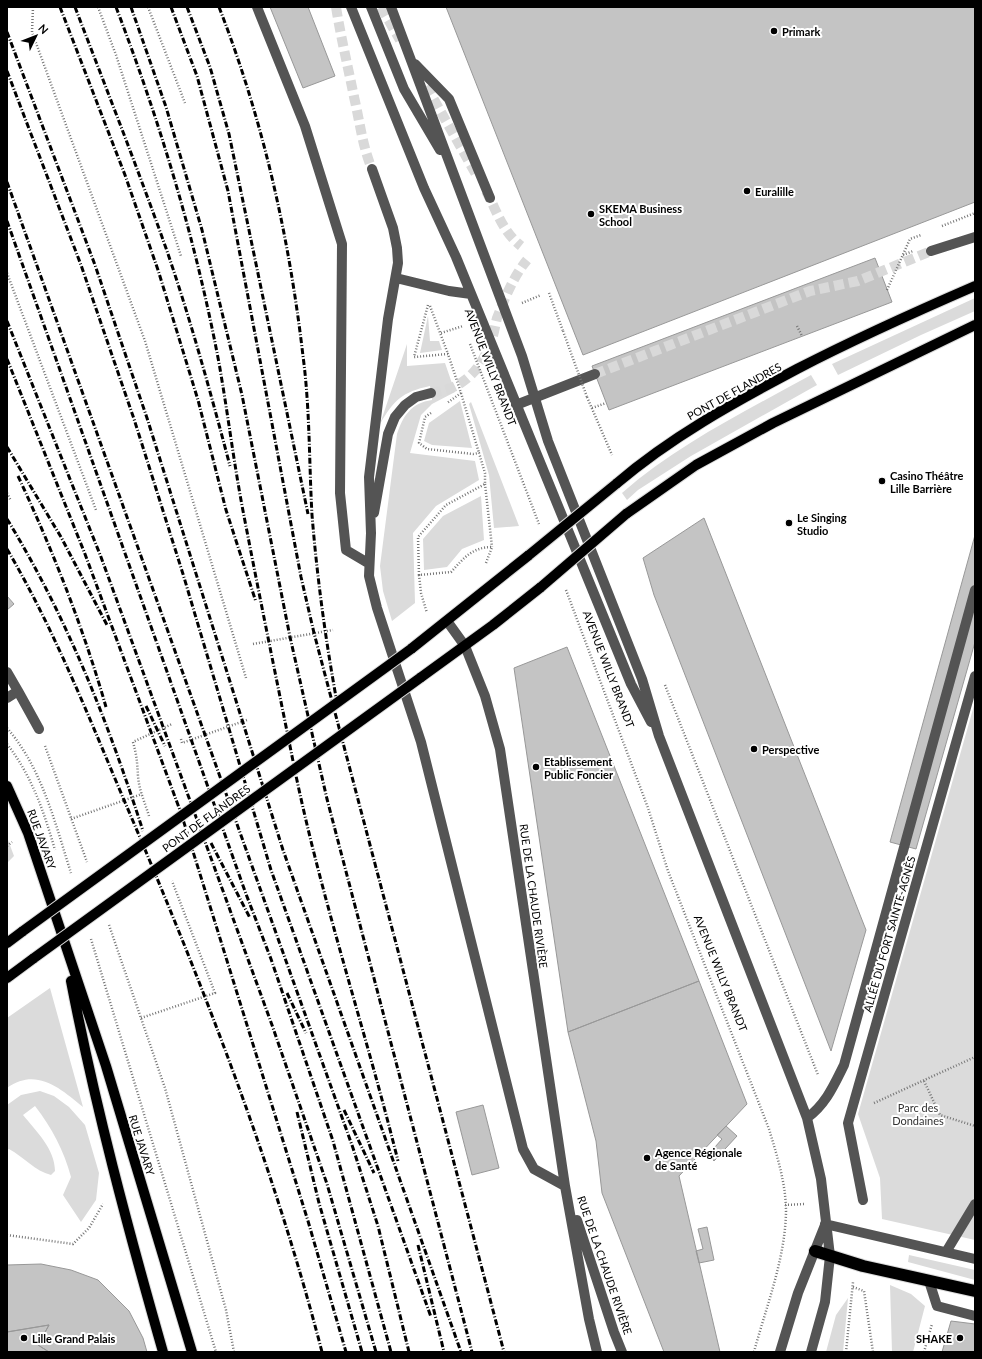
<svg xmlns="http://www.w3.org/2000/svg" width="982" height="1359" font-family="Lato,sans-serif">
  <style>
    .green { fill: #dbdbdb }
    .building { fill: #c4c4c4; stroke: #989898 }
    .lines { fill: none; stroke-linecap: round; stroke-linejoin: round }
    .minor-tunnel { stroke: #d9d9d9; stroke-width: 10; stroke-dasharray: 10 5; stroke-linecap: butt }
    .major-casing { stroke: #dbdbdb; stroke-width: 12 }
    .highway-casing { stroke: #dbdbdb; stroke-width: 14 }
    .path { stroke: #767676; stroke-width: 2.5; stroke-dasharray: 1 2; stroke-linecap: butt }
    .minor { stroke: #545454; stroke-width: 10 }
    .major { stroke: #000; stroke-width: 10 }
    .highway { stroke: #000; stroke-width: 12 }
    .rail { stroke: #000; stroke-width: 3; stroke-dasharray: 6 2 1 2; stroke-linecap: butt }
    .major-bridge-casing { stroke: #dbdbdb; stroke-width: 12; stroke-linecap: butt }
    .path-bridge { stroke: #767676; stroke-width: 2.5; stroke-dasharray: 1 2; stroke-linecap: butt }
    .major-bridge { stroke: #000; stroke-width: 10 }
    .poi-dot { fill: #000; stroke: #fff; stroke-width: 1.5 }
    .labels { text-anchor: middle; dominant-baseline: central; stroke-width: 4; stroke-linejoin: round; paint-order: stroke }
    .poi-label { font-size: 11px; font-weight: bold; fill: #000; stroke: #fff; text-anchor: start }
    .street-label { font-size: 11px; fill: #000; stroke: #fff }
    .park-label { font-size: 11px; fill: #323232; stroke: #fff }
  </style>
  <rect width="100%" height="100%" fill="#fff"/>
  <!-- green -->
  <path class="green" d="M975 298V311L921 335 838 375 832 364Z
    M428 316 430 341H439L442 350 420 353Z
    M407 344V366L445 363 455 392 432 404 421 415 410 453 475 461 479 480 436 506 413 533 415 603 392 621 383 591 380 566 397 434C403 416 411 403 432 400L430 386C402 392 394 400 380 424Z
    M811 375 817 385 691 456 638 490 627 500 622 493C678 444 746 411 811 375Z
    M460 401 472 448 432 445 424 441 429 423Z
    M471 402 519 526 494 528 489 475 469 404Z
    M481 496 484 540 462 549 447 567 424 570 423 539 443 516Z
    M975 702V1240L882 1219 880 1178 858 1114Z
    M8 840 14 856 7 863V841Z
    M50 988 83 1107C60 1088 36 1067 7 1088V1018Z
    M40 1091 54 1096 69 1107 85 1125 99 1173 96 1200 81 1222 63 1195 71 1177C64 1151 52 1128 35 1106L23 1115C36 1131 55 1149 55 1171L51 1175C35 1171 24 1157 9 1149L7 1150V1105L21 1095Z
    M909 1255 975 1270V1280L908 1262Z
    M890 1285 911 1294 925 1306 913 1352H892Z
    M848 1298 843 1352H826L836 1315Z"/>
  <!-- building -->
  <path class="building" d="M270 7H308L335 76 303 88Z
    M446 7H975V202L583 355Z
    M875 258 892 302 609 410 592 366Z
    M704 518 866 930 831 1051 654 595 643 558Z
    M975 535V642L916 849 890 842Z
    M7 596 14 604 7 610Z
    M567 647 699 981 568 1032 514 668Z
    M699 981 747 1104 679 1176 720 1352H664L602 1193 596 1141 568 1032Z
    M483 1105 499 1168 472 1175 456 1112Z
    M726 1126 737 1136 714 1161 708 1155 722 1139 717 1135Z
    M707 1227 714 1260 699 1263 696 1251 703 1249 698 1229Z
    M41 1264 71 1270 98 1280 129 1311 143 1338 147 1352H49L38 1345 49 1325 7 1332V1265Z
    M951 1321 975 1324V1352H942Z
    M49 1325 38 1345 49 1352H7V1332Z"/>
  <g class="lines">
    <!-- minor-tunnel -->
    <path class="minor-tunnel" d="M336 7C341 38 348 67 354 97 360 122 362 145 372 169
      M381 7 400 40
      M419 73 477 176
      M486 191C497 211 502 231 521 246
      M595 374 810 291 858 281 931 251
      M431 393C463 389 480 371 491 342 494 334 495 326 497 318 505 298 513 277 527 260"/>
    <defs>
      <path id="major" d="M616 484C671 437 733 403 797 369 855 339 915 312 975 286
        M626 514 696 465 773 423 975 325
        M411 649 529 555
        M420 678 493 625 541 587
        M7 786 28 833 106 1066 192 1352
        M7 943 23 931
        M7 978 34 958
        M71 981C95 1106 128 1229 163 1352"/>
      <path id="highway" d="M815 1251 863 1266 975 1291"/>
    </defs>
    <!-- major casing -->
    <use href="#major" class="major-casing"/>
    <!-- highway casing -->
    <use href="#highway" class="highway-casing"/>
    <!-- path -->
    <path class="path" d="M33 7 32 32 145 341 246 678
      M98 7 116 55 181 256
      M148 7 185 103
      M942 226 975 213
      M903 255 913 251
      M7 273 96 510
      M887 290 910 239 921 235
      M549 293 563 331
      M522 303 541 295
      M428 305 414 357 448 354 461 393 447 403
      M430 306 448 354
      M797 326 802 336
      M441 333 463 326
      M470 344 539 524
      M461 393 479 453
      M587 397 612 455
      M592 408 606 403
      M431 413 425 417 419 443 427 449 473 454 479 453 485 473V484L446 505 418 537 419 575 451 572C463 559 472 547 492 547L486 563
      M485 484 492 547
      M7 493 11 501
      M419 575 421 593 427 613
      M566 590 648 808 668 871 769 1129C777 1156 786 1183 786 1212 785 1260 766 1307 754 1352
      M253 644 333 630
      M665 685 818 1075
      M7 728C42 768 55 823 71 873
      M181 739 182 743 247 720
      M7 744C32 776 44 812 55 850
      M45 746 87 862
      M149 816C145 803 139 790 138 776 137 761 137 757 133 742L172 724
      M71 819 142 794
      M7 846 12 842
      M109 925 165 1088 226 1310 234 1352
      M91 939 216 1352
      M141 1018 215 993 172 881
      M924 1081 940 1115 975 1126
      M874 1103 975 1057
      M785 1205 805 1204
      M7 1235 73 1244 89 1228 103 1204
      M853 1287 864 1291 873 1352
      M846 1352 853 1282
      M924 1352 932 1324"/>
    <!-- minor -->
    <path class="minor" d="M257 7 305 126 342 244 340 493 346 550 368 563
      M351 7 424 188 456 257 631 684 651 722
      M371 7 404 89 440 150
      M391 7 522 356 548 441 642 679 659 736 807 1118 821 1179 830 1256 825 1302 811 1352
      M415 64 449 99 490 198
      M372 169 393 228 397 248 398 263 388 319 369 477 371 533 369 576 377 608 421 742 523 1149 534 1169 565 1186
      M931 251 975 237
      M396 278 449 291 471 294
      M516 405 595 374
      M374 513 388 434 395 417 405 405 416 397 431 393
      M447 621 465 646 485 696 500 749 565 1186 589 1319 597 1352
      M7 672 18 691 7 698
      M18 691 39 729
      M807 1118C826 1104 834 1085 844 1065L975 590
      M863 1200 848 1123 975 676
      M577 1220 614 1332 622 1352
      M825 1224 975 1259
      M946 1252 975 1204
      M929 1281 937 1306 975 1316
      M780 1352 798 1293 825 1225"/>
    <!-- major -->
    <use href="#major" class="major"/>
    <!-- highway -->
    <use href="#highway" class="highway"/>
    <!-- rail -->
    <path class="rail" d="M60 7 125 175 158 270 198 400 226 510 256 602
      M75 7C106 88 138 169 167 251 191 321 211 394 230 466
      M116 7C160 122 196 241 219 363 228 414 234 465 244 516 259 594 275 672 291 751 318 890 364 1024 398 1161
      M131 7 166 107 202 230 242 395 290 637 327 799 472 1352
      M171 7 197 76 228 191 301 577 314 633 504 1352
      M187 7 210 67 229 134 308 514
      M219 7C263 120 289 236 303 356 310 409 309 462 312 515 317 576 325 636 336 697
      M7 32 95 265 147 418 283 850 461 1352
      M7 71 81 265 134 419 183 574 271 870 431 1317
      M7 182 353 1148 378 1226 409 1352
      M7 221 246 894 271 959 333 1141 391 1352
      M7 321 101 557 272 1025 327 1184 376 1352
      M7 359 85 554 181 813 308 1221 346 1352
      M7 447 61 537 107 625
      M18 476C53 551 83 627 106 707
      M7 519C67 617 108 722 143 831
      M7 549C54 629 88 715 124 800 201 980 273 1163 322 1352
      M146 706 165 746
      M211 843 250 918
      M287 993 306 1033
      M344 1110 374 1173
      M297 1112 319 1203 362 1352
      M418 1245 444 1352"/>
    <defs>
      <path id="major-bridge" d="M529 555 616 484
        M541 587 626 514
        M23 931 411 649
        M34 958 420 678"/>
    </defs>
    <!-- major-bridge casing -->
    <use href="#major-bridge" class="major-bridge-casing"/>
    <!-- path-bridge -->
    <path class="path-bridge" d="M563 331 587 397"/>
    <!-- major-bridge -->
    <use href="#major-bridge" class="major-bridge"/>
  </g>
  <!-- markers -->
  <g class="poi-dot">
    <circle cx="774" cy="31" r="4"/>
    <circle cx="747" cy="191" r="4"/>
    <circle cx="591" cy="214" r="4"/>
    <circle cx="882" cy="481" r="4"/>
    <circle cx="789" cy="523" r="4"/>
    <circle cx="754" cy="749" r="4"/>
    <circle cx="536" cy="767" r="4"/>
    <circle cx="647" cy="1158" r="4"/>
    <circle cx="24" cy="1338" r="4"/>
    <circle cx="960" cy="1338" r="4"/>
  </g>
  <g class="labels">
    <!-- poi labels -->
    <g class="poi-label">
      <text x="782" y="31">Primark</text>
      <text x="755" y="191">Euralille</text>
      <text x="599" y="208">SKEMA Business<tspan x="599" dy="13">School</tspan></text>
      <text x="890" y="475">Casino Théâtre<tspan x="890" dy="13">Lille Barrière</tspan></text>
      <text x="797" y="517">Le Singing<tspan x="797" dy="13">Studio</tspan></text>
      <text x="762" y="749">Perspective</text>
      <text x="544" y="761">Etablissement<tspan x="544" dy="13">Public Foncier</tspan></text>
      <text x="655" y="1152">Agence Régionale<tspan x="655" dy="13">de Santé</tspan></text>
      <text x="32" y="1338">Lille Grand Palais</text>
      <text x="952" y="1338" text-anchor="end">SHAKE</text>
    </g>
    <!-- street labels -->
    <g class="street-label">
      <text transform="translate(491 367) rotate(69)">AVENUE WILLY BRANDT</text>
      <text transform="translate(734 391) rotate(-29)">PONT DE FLANDRES</text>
      <text transform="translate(609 669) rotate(69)">AVENUE WILLY BRANDT</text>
      <text transform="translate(206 818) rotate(-36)">PONT DE FLANDRES</text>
      <text transform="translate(42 839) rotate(70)">RUE JAVARY</text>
      <text transform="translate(534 896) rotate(82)">RUE DE LA CHAUDE RIVIÈRE</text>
      <text transform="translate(889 934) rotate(-74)">ALLÉE DU FORT SAINTE-AGNÈS</text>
      <text transform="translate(721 973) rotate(68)">AVENUE WILLY BRANDT</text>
      <text transform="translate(142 1145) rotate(73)">RUE JAVARY</text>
      <text transform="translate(605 1265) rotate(71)">RUE DE LA CHAUDE RIVIÈRE</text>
    </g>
    <!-- park labels -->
    <g class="park-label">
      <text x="918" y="1107">Parc des<tspan x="918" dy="13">Dondaines</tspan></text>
    </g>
  </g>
  <!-- border -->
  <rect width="982" height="1359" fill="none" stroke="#000000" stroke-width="16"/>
  <!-- north arrow -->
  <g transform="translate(36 36) rotate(47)" stroke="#ffffff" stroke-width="3" paint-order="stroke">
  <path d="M0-3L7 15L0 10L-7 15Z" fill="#000000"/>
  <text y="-6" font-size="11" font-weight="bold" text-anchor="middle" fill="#000000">N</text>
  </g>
</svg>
